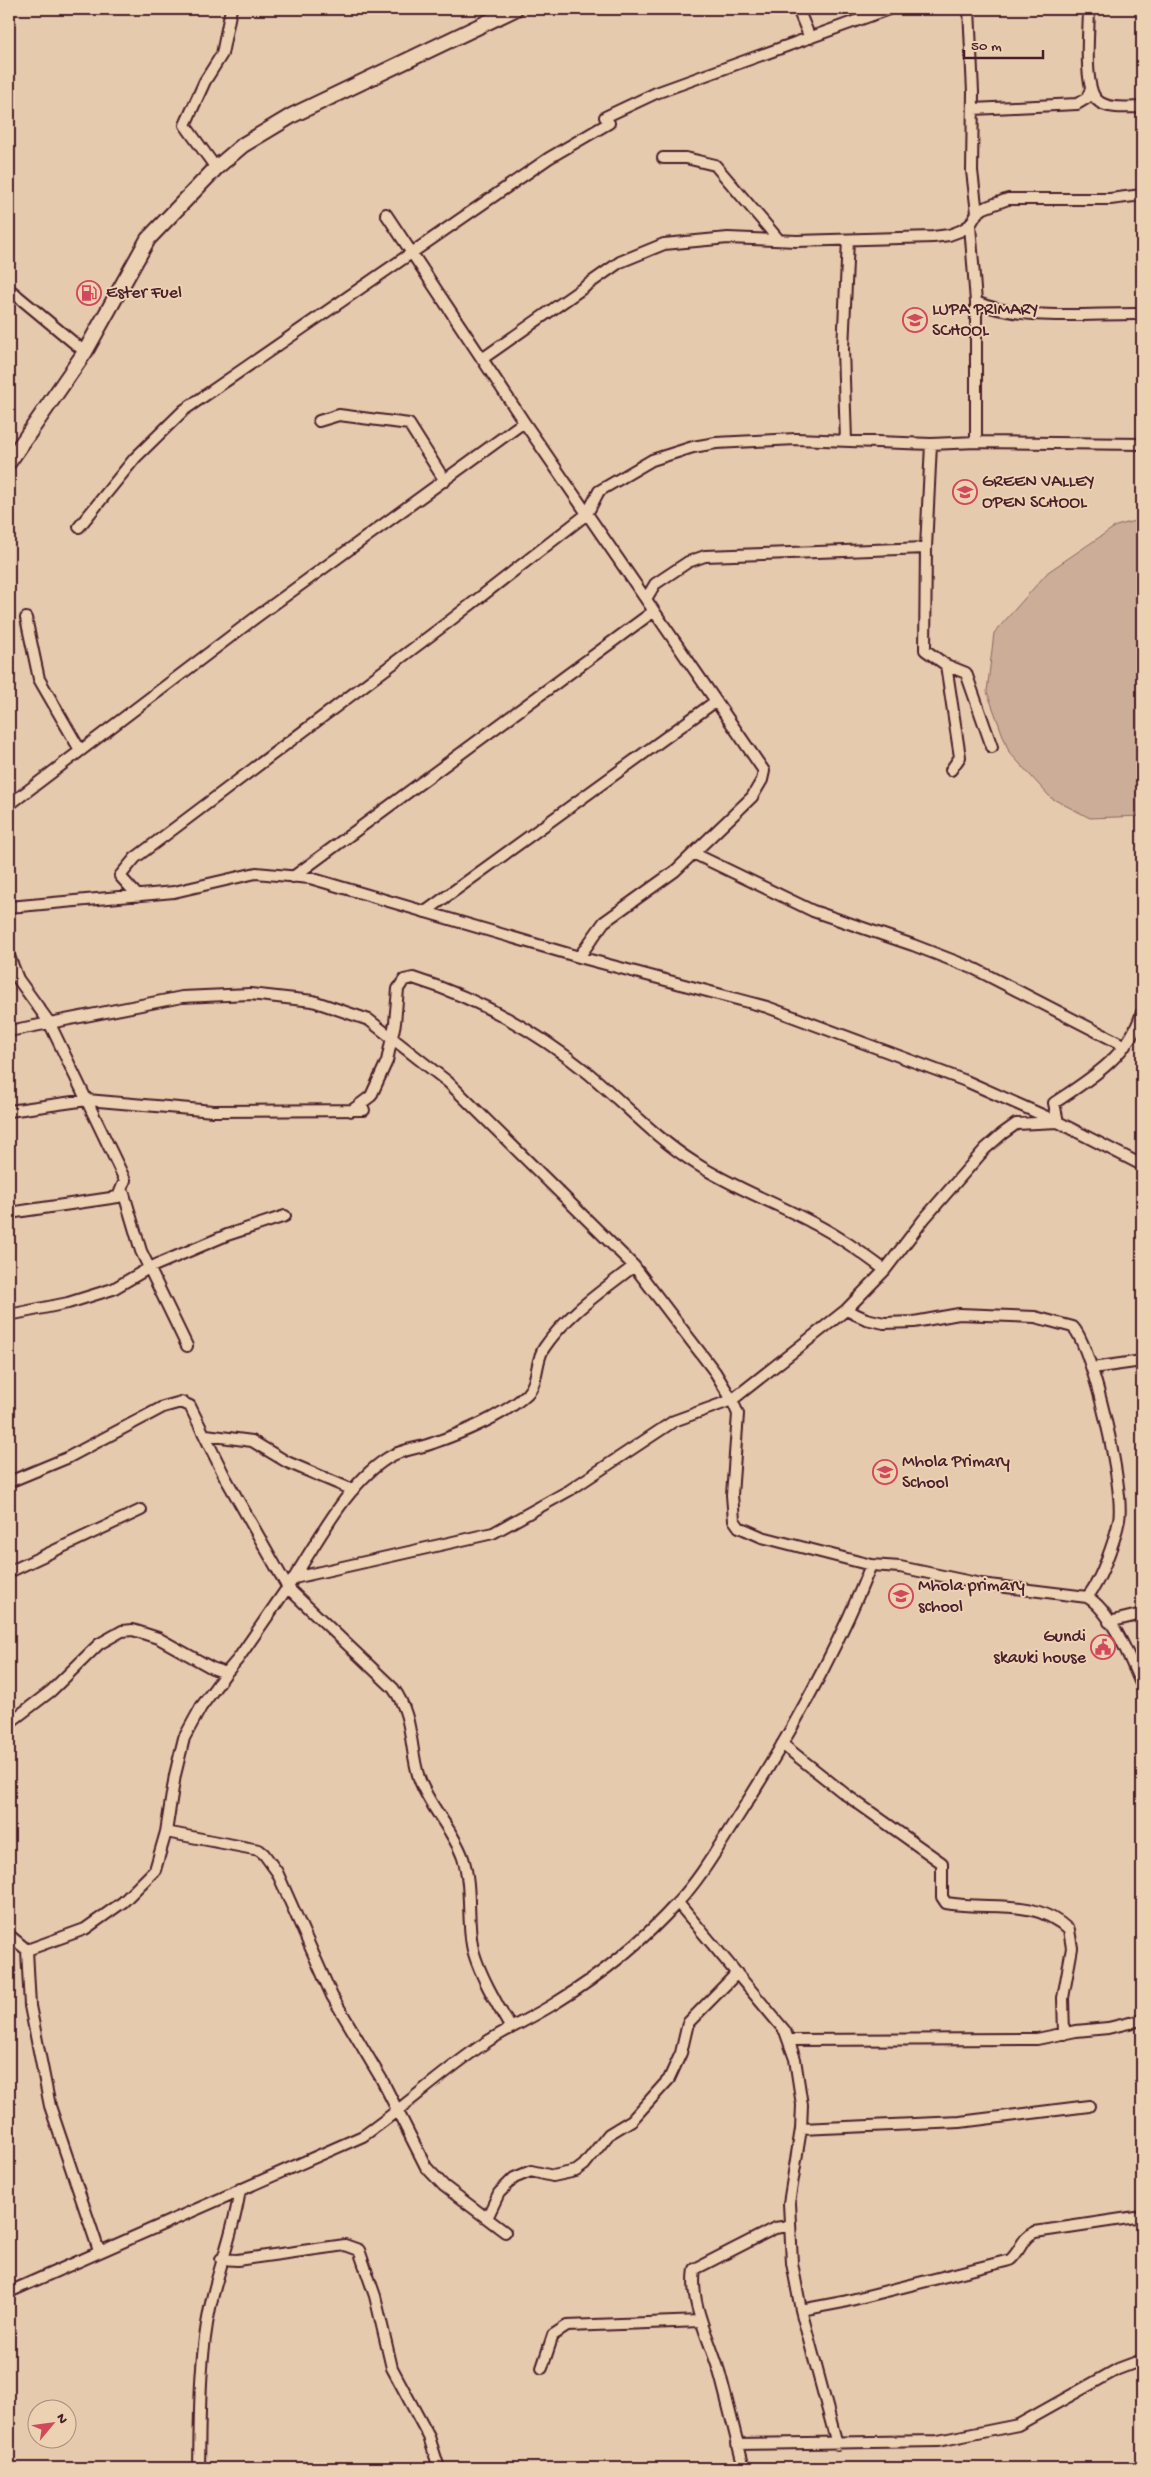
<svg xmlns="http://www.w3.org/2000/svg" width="1151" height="2477" font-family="'Gochi Hand',sans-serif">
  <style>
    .green { fill: #ccad98; stroke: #8b6662 }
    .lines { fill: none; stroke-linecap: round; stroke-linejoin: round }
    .street-casing { stroke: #4a1f2b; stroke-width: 14 }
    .secondary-casing { stroke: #4a1f2b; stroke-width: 18 }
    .street { stroke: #ecd1b3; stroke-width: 10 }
    .secondary { stroke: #ecd1b3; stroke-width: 14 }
    .labels { text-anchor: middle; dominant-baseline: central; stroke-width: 4; stroke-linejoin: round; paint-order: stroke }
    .poi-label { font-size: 18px; fill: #4a1f2b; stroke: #ecd1b3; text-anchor: start }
  </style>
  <rect width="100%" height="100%" fill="#e6caae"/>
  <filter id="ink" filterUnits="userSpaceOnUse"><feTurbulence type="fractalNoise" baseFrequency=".02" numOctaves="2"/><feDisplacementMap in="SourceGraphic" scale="10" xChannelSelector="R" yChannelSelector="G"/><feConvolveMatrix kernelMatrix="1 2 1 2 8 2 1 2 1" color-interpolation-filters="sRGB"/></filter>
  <g filter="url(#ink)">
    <!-- green -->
    <path class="green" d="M1142 519V816L1090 818 1051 798 1009 752 987 692 994 633 1048 572 1116 526Z"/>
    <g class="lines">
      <defs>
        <path id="street" d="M798 9 810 38
          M969 9 973 92 972 171 977 213
          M1089 9C1089 29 1083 86 1097 100 1107 110 1129 107 1142 107
          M973 109 1077 104 1087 98 1091 89
          M605 117 656 93 889 9
          M663 158H686L715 165 779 240
          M216 168 185 125 205 81 222 54 231 9
          M386 214 524 422 764 771 762 780 752 797 675 871 604 922 579 957
          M970 225 976 302V442
          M9 289 85 352
          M976 302C1022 322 1092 313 1142 314
          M482 359 620 262 664 244 728 238 797 241 933 237 949 235 960 231 970 225 977 213 984 208 1008 199H1110L1142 195
          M319 421 339 415 409 424 445 481
          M846 441 843 349 848 240
          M931 444 926 548 925 650 946 665 966 673 992 747
          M79 527 135 458 184 410 549 158 609 123
          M646 599 655 584 688 562 705 556 926 548
          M26 618 39 679 80 750
          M946 665 960 757 951 770
          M9 805 255 618 524 422
          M695 854 813 911 913 945 975 969 1125 1046
          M293 877 654 611
          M138 896 120 876 135 858 447 623 587 514 599 491 652 460 693 447 716 443 796 439 931 444 976 442 1142 444
          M9 907 174 892 256 873 310 878 579 957 767 1007 966 1081 1058 1122 1142 1165
          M425 912 716 701
          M9 956 18 979 49 1022 125 1180 118 1197 9 1213
          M9 1031 182 997 250 994 313 1001 369 1020 448 1082 634 1266 715 1372 732 1400 738 1414 732 1495 734 1520 739 1527 762 1537 871 1565 900 1567 981 1584 1087 1597C1111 1610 1131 1661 1142 1686
          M9 1111 87 1100 213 1111 364 1110
          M351 1111 371 1096 387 1061 395 1023 398 989 404 980 413 978C477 998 535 1030 588 1073 624 1103 655 1138 695 1163 732 1187 774 1202 813 1223 839 1236 862 1253 885 1270
          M118 1197 124 1194 141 1251 187 1346
          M846 1310 866 1319 884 1323 914 1322 959 1314 1035 1317 1073 1327C1093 1348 1125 1490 1119 1520 1115 1540 1100 1583 1087 1597
          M9 1315 68 1303 113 1289 149 1268 227 1235 285 1216
          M1092 1368 1142 1361
          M206 1435 252 1441 287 1462 353 1490
          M9 1482 67 1458 163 1407 181 1402 190 1406 225 1477 288 1588 393 1688C414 1716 409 1747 419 1778 429 1807 453 1829 463 1858 472 1886 467 1917 472 1945 476 1968 498 2007 511 2028
          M9 1572 141 1510
          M294 1578C318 1540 352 1476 393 1455 405 1449 421 1448 433 1443 462 1433 505 1415 527 1394 539 1382 535 1361 544 1348 567 1314 602 1291 634 1266
          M1109 1622 1142 1614
          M9 1723 51 1691 99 1644 122 1631 133 1630 158 1638 212 1668 226 1673 238 1659 294 1578 493 1533 570 1490 674 1421 732 1400 846 1310 885 1270 924 1219 985 1149 1002 1134 1016 1124 1058 1122 1054 1103C1090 1079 1129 1056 1142 1012
          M782 1744 845 1794 942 1863V1897L946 1903C990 1911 1033 1896 1069 1930L1072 1948 1063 1998 1064 2034
          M166 1832 259 1850 264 1854 277 1872 332 1996 382 2080 426 2167 444 2186 505 2232
          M678 1903 785 2031 795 2059 802 2105 801 2129 789 2203 792 2263 801 2310 837 2444
          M9 1935 27 1950 30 2006 50 2106 99 2251
          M27 1950 85 1929 123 1902 155 1870 166 1832 175 1775 184 1738 201 1707 226 1673
          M789 2040 1037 2039 1076 2031 1108 2028 1142 2020
          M801 2129 960 2122 1089 2106
          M487 2218 499 2193 514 2178 531 2171 553 2176 576 2171 584 2165 609 2134 632 2120 669 2079 681 2053 688 2023 737 1973
          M221 2259 237 2260 345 2245 359 2250 375 2296 392 2368 429 2437 439 2468
          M9 2292 363 2136C405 2107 443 2071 485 2043 508 2028 534 2017 557 2002 601 1975 643 1941 678 1902 701 1878 718 1847 737 1818 789 1737 835 1655 871 1565
          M801 2310 843 2302 1010 2260C1021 2251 1021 2238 1035 2232L1142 2216
          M542 2368 553 2335 567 2326 701 2321
          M737 2444 938 2441 1018 2425 1118 2369 1142 2360
          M199 2468C200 2415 199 2360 210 2308 218 2268 235 2229 240 2189
          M744 2468C736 2438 729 2408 721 2378 712 2343 689 2306 695 2269L775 2228 789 2226"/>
        <path id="secondary" d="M9 462 85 352 148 239 216 168 243 145 293 115 515 9"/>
      </defs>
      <!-- street casing -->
      <use href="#street" class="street-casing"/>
      <!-- secondary casing -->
      <use href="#secondary" class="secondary-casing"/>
      <!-- street -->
      <use href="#street" class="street"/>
      <!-- secondary -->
      <use href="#secondary" class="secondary"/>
    </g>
  </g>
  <!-- icons -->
  <defs>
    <symbol id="fuel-ring" viewBox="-11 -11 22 22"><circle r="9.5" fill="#ecd1b3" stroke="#d1495b" stroke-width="1.5"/><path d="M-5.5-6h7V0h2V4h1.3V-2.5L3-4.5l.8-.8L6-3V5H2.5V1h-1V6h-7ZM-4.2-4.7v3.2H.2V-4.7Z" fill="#d1495b"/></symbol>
    <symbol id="school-ring" viewBox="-11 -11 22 22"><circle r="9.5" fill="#ecd1b3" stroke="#d1495b" stroke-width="1.5"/><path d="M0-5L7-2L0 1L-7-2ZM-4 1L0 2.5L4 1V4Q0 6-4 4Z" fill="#d1495b"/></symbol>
    <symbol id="civic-ring" viewBox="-11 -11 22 22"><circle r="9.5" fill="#ecd1b3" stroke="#d1495b" stroke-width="1.5"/><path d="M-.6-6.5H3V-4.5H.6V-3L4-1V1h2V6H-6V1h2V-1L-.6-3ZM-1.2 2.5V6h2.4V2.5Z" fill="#d1495b"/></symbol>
  </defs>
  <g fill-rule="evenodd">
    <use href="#fuel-ring" x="75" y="279" width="28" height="28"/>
    <use href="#school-ring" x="901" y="306" width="28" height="28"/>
    <use href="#school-ring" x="951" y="478" width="28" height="28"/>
    <use href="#school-ring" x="871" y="1458" width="28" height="28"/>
    <use href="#school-ring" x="887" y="1582" width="28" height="28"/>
    <use href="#civic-ring" x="1089" y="1633" width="28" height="28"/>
  </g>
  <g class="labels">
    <!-- poi labels -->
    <g class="poi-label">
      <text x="106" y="293">Ester Fuel</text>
      <text x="932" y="310">LUPA PRIMARY<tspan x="932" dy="21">SCHOOL</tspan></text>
      <text x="982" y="482">GREEN VALLEY<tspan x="982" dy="21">OPEN SCHOOL</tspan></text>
      <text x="902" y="1462">Mhola Primary<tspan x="902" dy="21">School</tspan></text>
      <text x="918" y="1586">Mhola primary<tspan x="918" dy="21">school</tspan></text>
      <text x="1086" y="1637" text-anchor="end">Gundi<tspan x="1086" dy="21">skauki house</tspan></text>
    </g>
  </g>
  <!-- margin -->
  <rect width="1151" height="2477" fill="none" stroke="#ecd1b3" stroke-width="30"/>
  <rect x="15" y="15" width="1121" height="2447" fill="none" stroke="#4a1f2b" stroke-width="2" filter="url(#ink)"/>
  <!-- north arrow -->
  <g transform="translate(52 2424) rotate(61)"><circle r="24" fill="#ecd1b3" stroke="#ab8a7d"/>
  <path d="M0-4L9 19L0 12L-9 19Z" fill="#d1495b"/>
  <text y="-8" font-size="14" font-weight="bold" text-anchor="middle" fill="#4a1f2b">N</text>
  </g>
  <!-- scale -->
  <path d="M964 50v8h79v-8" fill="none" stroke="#4a1f2b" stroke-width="2.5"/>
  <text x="971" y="50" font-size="15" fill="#4a1f2b" stroke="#ecd1b3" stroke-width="4" paint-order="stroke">50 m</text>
</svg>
